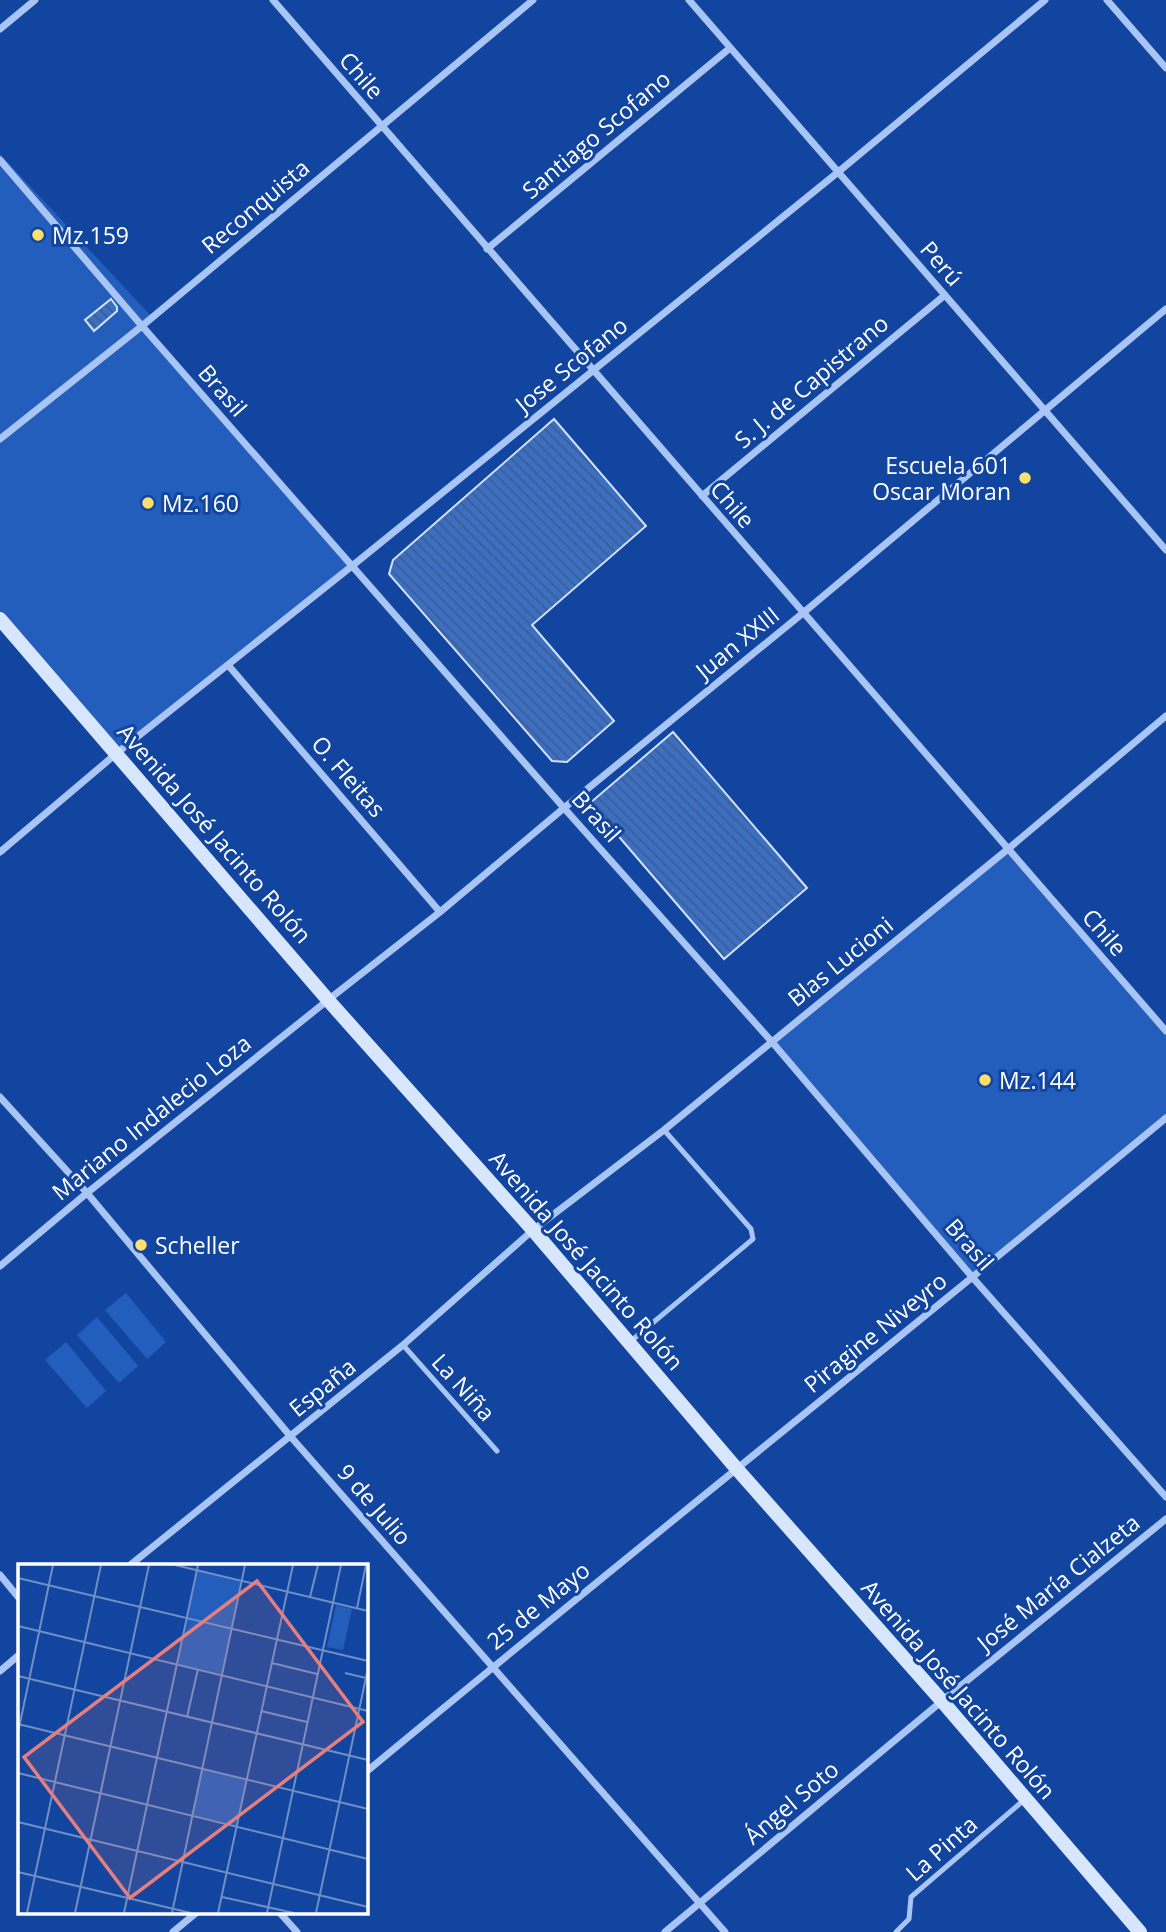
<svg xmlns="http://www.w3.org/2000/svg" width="1166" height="1932" font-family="'Open Sans',sans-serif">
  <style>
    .park { fill: #245ebd }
    .building { fill: url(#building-back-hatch); stroke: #d1e2fe; stroke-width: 2 }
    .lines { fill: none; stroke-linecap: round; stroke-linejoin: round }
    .lane { stroke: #a8c5f5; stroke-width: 5 }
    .street { stroke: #a8c5f5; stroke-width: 7 }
    .secondary { stroke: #d8e6fd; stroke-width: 14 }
    .poi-dot { fill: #ffdf6c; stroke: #11459f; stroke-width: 2.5 }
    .labels { text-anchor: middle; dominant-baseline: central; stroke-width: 6; stroke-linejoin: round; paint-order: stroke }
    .street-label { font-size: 23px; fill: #fff; stroke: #11459f }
    .poi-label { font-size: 23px; fill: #fff; stroke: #11459f; text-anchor: start }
    .inset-road { fill: none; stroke: #708fc5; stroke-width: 2 }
    .view { fill: #e67e7e; fill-opacity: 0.15; stroke: #e67e7e; stroke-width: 3.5 }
    .inset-edge { fill: none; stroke: #fff; stroke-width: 3.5 }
  </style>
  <defs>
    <pattern id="building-back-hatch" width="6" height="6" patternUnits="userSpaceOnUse" patternTransform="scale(1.75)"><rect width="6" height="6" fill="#3a6fc6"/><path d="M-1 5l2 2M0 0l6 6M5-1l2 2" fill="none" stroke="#445c83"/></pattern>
  </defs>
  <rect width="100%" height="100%" fill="#11459f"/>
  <!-- park -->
  <path class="park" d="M0 154 152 317 142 325 352 566 117 753 0 619Z
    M1008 849 1166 1031V1118L973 1278 772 1042Z
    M126 1293 166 1342 147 1359 105 1310Z
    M97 1317 138 1366 119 1383 77 1335Z
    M66 1342 106 1391 87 1408 45 1360Z"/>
  <!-- building -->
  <path class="building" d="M111 299 117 307V311L94 331 85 320Z
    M554 419 646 526 532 625 614 721 567 762 552 761 389 574 393 560Z
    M673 732 807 888 724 959 590 803Z"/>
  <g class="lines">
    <!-- lane -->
    <path class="lane" d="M631 1341 753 1239 751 1229 664 1130
      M403 1345 497 1451
      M896 1932 909 1919 911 1897 1024 1800"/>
    <!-- street -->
    <path class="street" d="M273 0 1166 1031
      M689 0 1166 550
      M1107 0 1166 68
      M0 29 35 0
      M0 160 142 326 564 808 772 1042 973 1278 1166 1497
      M487 249 730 48
      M0 439 142 326 533 0
      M702 496 945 295
      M228 665 440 912
      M0 852 117 753 352 566 837 173 1045 0
      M0 1097 87 1193 291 1437 725 1932
      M0 1266 87 1193 328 1000 440 912 564 808 803 613 1166 309
      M129 1566 403 1345 533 1230 664 1130 1008 849 1166 716
      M0 1575 19 1598
      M0 1671 19 1655
      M366 1772C631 1552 901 1338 1166 1118
      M280 1913 297 1932
      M173 1932 196 1913
      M665 1932 942 1701 1166 1519"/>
    <!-- secondary -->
    <path class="secondary" d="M0 619 328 1000 533 1230 736 1468 942 1701 1140 1932"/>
  </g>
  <!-- markers -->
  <g class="poi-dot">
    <circle cx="38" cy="235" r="7"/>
    <circle cx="1025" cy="478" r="7"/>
    <circle cx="148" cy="503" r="7"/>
    <circle cx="985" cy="1080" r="7"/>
    <circle cx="141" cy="1245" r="7"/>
  </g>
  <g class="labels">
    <!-- street labels -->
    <g class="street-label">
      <text transform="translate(362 75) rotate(49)">Chile</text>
      <text transform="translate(596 134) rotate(-40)">Santiago Scofano</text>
      <text transform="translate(255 206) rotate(-40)">Reconquista</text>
      <text transform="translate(942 263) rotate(49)">Perú</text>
      <text transform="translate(571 364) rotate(-39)">Jose Scofano</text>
      <text transform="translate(811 381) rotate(-40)">S. J. de Capistrano</text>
      <text transform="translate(223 390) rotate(49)">Brasil</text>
      <text transform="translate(733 504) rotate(49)">Chile</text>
      <text transform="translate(737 642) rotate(-39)">Juan XXIII</text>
      <text transform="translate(349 776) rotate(49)">O. Fleitas</text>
      <text transform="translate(597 816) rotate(48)">Brasil</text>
      <text transform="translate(215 833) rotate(49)">Avenida José Jacinto Rolón</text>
      <text transform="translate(1105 932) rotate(49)">Chile</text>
      <text transform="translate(840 961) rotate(-39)">Blas Lucioni</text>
      <text transform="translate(151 1117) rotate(-39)">Mariano Indalecio Loza</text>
      <text transform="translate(970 1244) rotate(49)">Brasil</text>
      <text transform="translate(587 1260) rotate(49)">Avenida José Jacinto Rolón</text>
      <text transform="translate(875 1332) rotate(-39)">Piragine Niveyro</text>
      <text transform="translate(322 1387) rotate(-39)">España</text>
      <text transform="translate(464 1387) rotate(48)">La Niña</text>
      <text transform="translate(375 1504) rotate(49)">9 de Julio</text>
      <text transform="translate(1058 1582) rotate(-39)">José María Cialzeta</text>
      <text transform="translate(538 1605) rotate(-39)">25 de Mayo</text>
      <text transform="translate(959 1689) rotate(49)">Avenida José Jacinto Rolón</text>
      <text transform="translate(791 1802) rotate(-40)">Ángel Soto</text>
      <text transform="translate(941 1848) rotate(-41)">La Pinta</text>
    </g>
    <!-- poi labels -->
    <g class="poi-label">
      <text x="52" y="235">Mz.159</text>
      <text x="1011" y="465" text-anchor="end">Escuela 601<tspan x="1011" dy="26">Oscar Moran</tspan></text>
      <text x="162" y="503">Mz.160</text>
      <text x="999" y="1080">Mz.144</text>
      <text x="155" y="1245">Scheller</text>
    </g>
  </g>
  <!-- overview -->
  <g transform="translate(18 1564)">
    <rect width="350" height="350" fill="#11459f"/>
    <path d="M318 41 334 45 325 86 309 83Z" fill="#245ebd"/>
    <path d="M179 5 223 17 203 111 159 100ZM184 205 228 216 219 262 173 251Z" fill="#245ebd"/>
    <path class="inset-road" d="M157 1 350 47M0 14 350 97M292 33 300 1M339 44 348 1M0 62 350 147M254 99 299 110M327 109 348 114M0 112 350 196M243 147 289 158M169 153 180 105M0 160 350 245M0 169 35 1M0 209 350 295M0 258 350 343M0 308 173 349M204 333 276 349M9 349 83 1M57 349 131 1M106 349 180 1M154 349 227 1M200 349 275 1M249 349 323 1M298 349 350 104"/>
    <path class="view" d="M239 17 345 158 112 334 6 193Z"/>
    <rect width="350" height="350" class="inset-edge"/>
  </g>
</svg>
